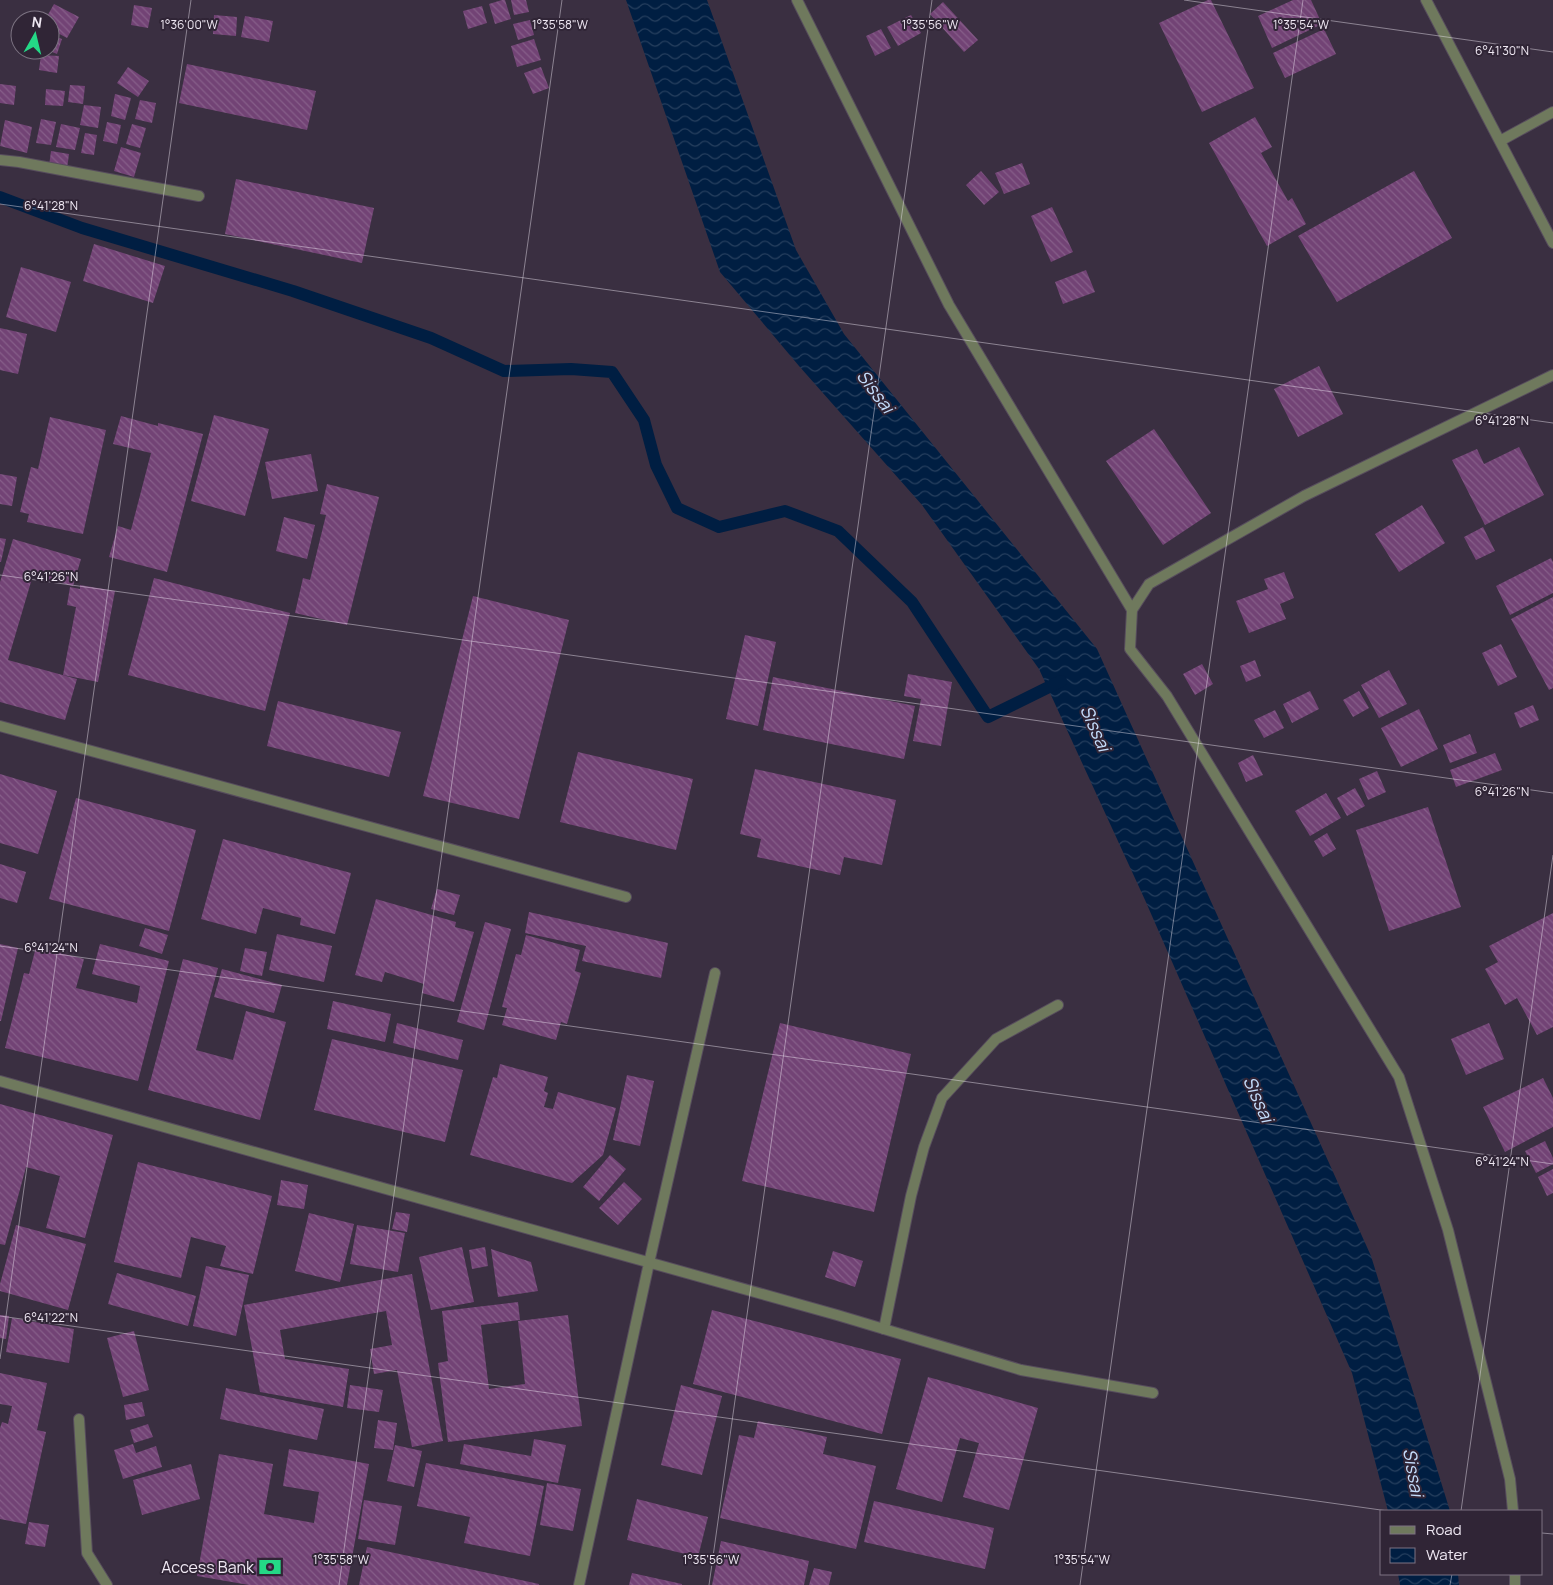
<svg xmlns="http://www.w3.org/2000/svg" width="1553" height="1585" font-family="Manrope,sans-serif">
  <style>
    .water { fill: url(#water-waves) }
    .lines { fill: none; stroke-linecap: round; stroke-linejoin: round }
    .stream { stroke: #001e42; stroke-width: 12 }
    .building { fill: url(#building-back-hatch) }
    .service-casing { stroke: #574d5d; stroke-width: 12 }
    .minor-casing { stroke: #574d5d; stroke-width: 12 }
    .service { stroke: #6f795d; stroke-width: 10 }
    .minor { stroke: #6f795d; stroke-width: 10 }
    .ticks { fill: none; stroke: #efe8f3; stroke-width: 1; stroke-opacity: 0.45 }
    .labels { text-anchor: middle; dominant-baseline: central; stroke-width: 4; stroke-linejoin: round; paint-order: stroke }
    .poi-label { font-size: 16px; fill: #efe8f3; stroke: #302536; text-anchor: end }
    .water-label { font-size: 18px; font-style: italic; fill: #c3dcfb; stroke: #302536 }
    .ticks-label { font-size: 12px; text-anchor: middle; fill: #efe8f3; stroke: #302536; stroke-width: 4; stroke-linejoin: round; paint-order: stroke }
  </style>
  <defs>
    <pattern id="water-waves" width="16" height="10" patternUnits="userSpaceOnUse" patternTransform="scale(1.25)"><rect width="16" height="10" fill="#001e42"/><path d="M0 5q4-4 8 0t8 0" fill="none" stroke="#263f5e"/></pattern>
    <pattern id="building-back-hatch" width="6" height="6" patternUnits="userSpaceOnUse" patternTransform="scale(1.25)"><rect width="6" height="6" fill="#724375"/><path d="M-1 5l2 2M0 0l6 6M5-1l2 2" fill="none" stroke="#865e89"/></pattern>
  </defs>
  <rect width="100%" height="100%" fill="#3a2f41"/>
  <!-- water -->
  <path class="water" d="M626 0H707L796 250 844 334 1097 649 1371 1256 1450 1511H1388L1352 1373 1145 900 1039 669 922 505 799 366 720 272Z
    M1398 1574H1458L1459 1585H1400Z"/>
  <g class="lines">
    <!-- stream -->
    <path class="stream" d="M0 197 82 228 293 291 431 338 504 371 571 369 612 372 644 420 656 465 677 508 719 527 785 511 838 531 912 602 988 717 1061 681"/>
  </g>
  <!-- building -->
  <path class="building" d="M502 0H505L511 19 495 24 489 4Z
    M511 0H526L529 12 514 15Z
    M1208 0H1211L1254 88 1202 112 1159 23Z
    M1293 0H1311L1322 24 1272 48 1258 16Z
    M943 2 978 40 964 52 930 14Z
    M54 4 79 17 67 38 50 29V20H45Z
    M134 5 152 8 148 28 131 25Z
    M482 6 487 23 468 29 463 11Z
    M214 15 237 17 236 36 213 34Z
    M911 15 921 33 898 46 887 27Z
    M245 16 273 21 269 42 241 37Z
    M530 20 534 35 518 40 513 24Z
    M881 29 891 48 875 56 866 36Z
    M1324 29 1336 54 1285 78 1273 53Z
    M50 35 62 39 57 54 50 51Z
    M534 39 541 60 517 67 511 46Z
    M41 55 59 56 57 73 39 70Z
    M187 64 316 91 307 130 179 103Z
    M128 67 149 81 138 97 117 83Z
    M541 67 549 88 533 94 524 73Z
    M0 84 16 86 14 105 0 103Z
    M70 85 85 86 83 104 68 102Z
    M46 89 65 91 63 106 45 105Z
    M115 94 131 98 125 120 111 116Z
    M140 100 156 103 152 123 135 119Z
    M84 105 101 107 98 128 80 125Z
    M1255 117 1272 147 1261 153 1288 201 1292 198 1306 224 1267 246 1209 143Z
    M41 119 56 122 51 145 36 143Z
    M5 120 32 127 27 153 0 146Z
    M107 122 121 125 117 144 103 141Z
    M61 124 80 128 75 150 56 147Z
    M132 124 146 128 140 148 126 144Z
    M85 133 97 135 94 155 81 153Z
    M121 147 141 153 134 177 114 171Z
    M51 151 69 154 67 169 49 166Z
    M1022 163 1030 184 1004 194 995 173Z
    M981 171 999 192 984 205 966 185Z
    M1414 171 1452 238 1337 302 1298 236Z
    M236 179 374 208 362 263 225 234Z
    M1052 207 1073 252 1051 262 1031 216Z
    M94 244 165 266 153 303 83 281Z
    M21 267 71 282 56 332 6 317Z
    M1086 270 1095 292 1063 304 1055 282Z
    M0 328 27 334 18 374 0 370Z
    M1319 366 1343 414 1298 437 1274 389Z
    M214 415 269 429 245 516 191 501Z
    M121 416 158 426V423L203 434 167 572 109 557 118 526 131 530 151 453 113 444Z
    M50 417 106 430 83 534 27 522 29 514 20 512 31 467 38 469Z
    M1154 429 1211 513 1163 545 1106 461Z
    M1519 447 1544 495 1485 525 1452 460 1477 449 1484 464Z
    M311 454 318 491 272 499 265 462Z
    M0 474 17 477 12 506 0 504Z
    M327 484 379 497 347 625 295 613 303 578 310 580 326 515 320 514Z
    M1422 505 1445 543 1399 572 1375 534Z
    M284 517 315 525 307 559 276 551Z
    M1483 527 1495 551 1476 560 1464 537Z
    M0 538 6 539 1 562H0Z
    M13 539 81 559 73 586 33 575 8 660 77 679 65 720 0 702V582Z
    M1551 558 1553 562V593L1510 615 1496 586Z
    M1284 572 1294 598 1280 604 1286 619 1249 633 1236 601 1268 589 1264 579Z
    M154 578 290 613 265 711 128 675Z
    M80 585 115 591 98 682 63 675 76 607 67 605 70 587 80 589Z
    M473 596 569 620 519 819 423 796Z
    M1553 597V688L1549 690 1511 619Z
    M745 635 776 642 758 726 726 719Z
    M1501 644 1517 677 1498 686 1482 653Z
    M1255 660 1261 676 1246 682 1240 666Z
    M1202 664 1213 684 1195 695 1183 674Z
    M1389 670 1407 704 1379 718 1361 685Z
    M908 674 952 682 941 746 913 741 921 699 904 696Z
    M773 677 915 706 904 759 763 730Z
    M1310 691 1319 709 1292 723 1283 704Z
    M1359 691 1369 708 1353 717 1343 700Z
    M278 701 401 732 389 777 267 746Z
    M1533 705 1539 720 1520 728 1514 713Z
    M1419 709 1438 749 1401 767 1381 728Z
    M1275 710 1284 728 1264 738 1254 720Z
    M1470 734 1477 753 1450 763 1443 745Z
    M578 752 693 779 676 850 560 822Z
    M1495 753 1502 770 1456 787 1450 770Z
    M1253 755 1263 775 1246 782 1238 763Z
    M755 769 896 800 882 865 844 857 840 875 757 857 761 839 740 834Z
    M1377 771 1386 792 1368 800 1359 779Z
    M0 774 57 791 38 854 0 843Z
    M1355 788 1365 806 1347 816 1337 798Z
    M1326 793 1341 818 1310 836 1295 811Z
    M76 798 196 830 169 931 49 899Z
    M1428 807 1461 907 1389 931 1356 830Z
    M1327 833 1336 849 1323 857 1314 841Z
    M223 839 351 873 335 934 300 925 301 918 263 908 256 934 201 919Z
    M0 864 26 872 17 903 0 898Z
    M437 889 460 895 454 915 431 909Z
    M376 899 456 922 455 927 474 932 454 1002 422 993 424 984 385 972 382 982 355 975Z
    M529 912 668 943 661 978 582 961 586 946 525 933Z
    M1553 913V1027L1537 1035 1517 998 1505 1005 1485 969 1498 962 1489 946Z
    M485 922 511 929 484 1030 457 1022Z
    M145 928 168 935 162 954 139 946Z
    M277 934 332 946 324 982 269 970Z
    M526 935 580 950 575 971 581 973 567 1024 561 1022 556 1040 502 1025 507 1008 502 1007 516 954 521 955Z
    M0 944 18 948 1 1021H0Z
    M100 944 169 961 138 1081 5 1048 24 973 29 974 36 947 84 959 76 988 137 1003 140 986 92 974Z
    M245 948 267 952 262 976 240 971Z
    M183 959 218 968 196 1050 233 1060 246 1011 286 1022 260 1120 148 1090Z
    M222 969 282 985 274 1013 214 997Z
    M333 1001 391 1014 385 1042 327 1029Z
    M397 1023 463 1040 458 1060 393 1043Z
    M780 1023 911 1054 874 1212 742 1181Z
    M1489 1023 1504 1059 1466 1075 1451 1039Z
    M332 1039 463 1070 445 1142 314 1110Z
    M500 1064 548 1077 544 1091 548 1093 544 1107 553 1109 558 1092 616 1108 603 1155 572 1183 470 1155 493 1077 497 1078Z
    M627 1075 654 1081 640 1146 613 1140Z
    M1543 1078 1553 1098V1127L1505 1152 1483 1107Z
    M0 1104 113 1135 85 1238 46 1228 60 1176 26 1167 5 1245 0 1244Z
    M1545 1141 1553 1158V1164L1536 1173 1525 1151Z
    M610 1155 626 1169 599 1201 583 1187Z
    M138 1162 272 1196 253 1274 220 1266 226 1246 191 1237 181 1278 114 1262Z
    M1553 1169V1193L1547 1196 1538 1177Z
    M281 1180 308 1185 304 1209 277 1205Z
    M624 1182 642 1199 618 1225 599 1208Z
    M396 1212 410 1214 407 1232 392 1229Z
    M309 1213 354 1224 340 1282 295 1271Z
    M16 1225 86 1244 68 1310 0 1291V1284Z
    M357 1225 405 1233 398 1272 350 1264Z
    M462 1247 474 1302 431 1310 419 1257Z
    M485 1247 488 1266 472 1269 469 1250Z
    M491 1249 531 1262 538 1291 498 1297Z
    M833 1251 863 1261 855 1287 825 1277Z
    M206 1266 249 1275 236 1336 193 1326Z
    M117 1273 196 1296 188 1326 108 1304Z
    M412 1274 443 1441 412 1447 397 1370 374 1374 370 1349 392 1345 386 1311 280 1330 285 1359 349 1369 343 1407 260 1392 244 1305Z
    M518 1302 520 1320 481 1325 489 1389 525 1384 518 1321 568 1315 582 1426 448 1442 438 1363 448 1361 442 1311Z
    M712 1310 901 1359 882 1434 693 1384Z
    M0 1315 9 1316 6 1339 0 1338Z
    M12 1318 74 1329 69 1363 6 1352Z
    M134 1331 149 1390 123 1397 107 1338Z
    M0 1373 47 1383 37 1430 46 1432 26 1524 0 1519V1428L2 1422 8 1424 12 1406 0 1404Z
    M928 1377 1038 1408 1009 1510 963 1497 979 1443 960 1438 942 1502 896 1489Z
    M350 1385 383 1390 379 1412 347 1408Z
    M681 1385 722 1396 702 1475 661 1465Z
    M226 1388 324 1409 317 1440 220 1419Z
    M142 1402 145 1416 126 1420 124 1405Z
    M378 1420 397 1423 393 1450 374 1448Z
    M758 1421 827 1437 823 1454 876 1466 856 1549 720 1518 739 1435 754 1438Z
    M148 1424 153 1437 134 1443 130 1430Z
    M534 1439 566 1445 558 1483 460 1464 464 1444 531 1456Z
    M133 1444 136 1453 156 1446 162 1467 123 1479 114 1450Z
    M395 1445 422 1451 414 1487 387 1481Z
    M289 1449 369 1464 347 1585H249L197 1576 219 1454 273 1464 264 1514 314 1523 319 1492 283 1486Z
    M426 1463 544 1486 530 1556 464 1543 470 1517 417 1506Z
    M191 1464 200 1499 142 1515 133 1480Z
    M547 1483 581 1489 573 1531 540 1525Z
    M637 1499 708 1517 698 1557 627 1540Z
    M364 1500 402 1506 395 1545 358 1539Z
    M874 1501 994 1528 985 1569 864 1542Z
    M29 1522 49 1525 45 1547 25 1544Z
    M721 1541 809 1561 804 1585H712Z
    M367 1547 539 1584V1585H359Z
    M814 1568 832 1572 829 1585H809Z
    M632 1573 682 1584V1585H629Z"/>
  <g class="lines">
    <defs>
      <path id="service" d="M884 1329 911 1196 924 1147 942 1098 996 1039 1058 1005
        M79 1419 87 1553 107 1585"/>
      <path id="minor" d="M797 0 949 305 1132 610
        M1426 0 1553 243
        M1500 141 1553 112
        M0 160 19 162 199 196
        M0 726 626 897
        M0 1081 837 1315 1021 1370 1153 1393
        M1513 1511 1510 1479 1448 1230 1399 1077 1167 696 1130 649 1132 610 1149 584 1304 496 1553 375
        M579 1585 649 1263 715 973
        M1515 1585V1574"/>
    </defs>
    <!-- service casing -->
    <use href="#service" class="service-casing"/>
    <!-- minor casing -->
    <use href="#minor" class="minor-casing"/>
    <!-- service -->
    <use href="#service" class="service"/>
    <!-- minor -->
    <use href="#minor" class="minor"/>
  </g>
  <!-- ticks -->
  <path class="ticks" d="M1184 0 1553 52M0 204 1553 423M0 575 1553 793M0 946 1553 1164M0 1316 1388 1511M0 1359 191 0M1461 1511 1553 855M1542 1533 1553 1534M339 1585 562 0M709 1585 932 0M1080 1585 1303 0M1450 1585 1452 1574"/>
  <!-- icons -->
  <defs>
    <symbol id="bank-bare" viewBox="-9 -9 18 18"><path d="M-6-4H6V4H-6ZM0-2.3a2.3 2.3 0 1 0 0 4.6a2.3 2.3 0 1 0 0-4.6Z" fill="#24d886" stroke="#302536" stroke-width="2.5" paint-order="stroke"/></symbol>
  </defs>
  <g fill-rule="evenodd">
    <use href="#bank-bare" x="254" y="1551" width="32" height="32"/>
  </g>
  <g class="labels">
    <!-- poi labels -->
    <g class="poi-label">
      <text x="254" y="1567">Access Bank</text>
    </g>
    <!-- water labels -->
    <g class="water-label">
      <text transform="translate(876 391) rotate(53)">Sissai</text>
      <text transform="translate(1096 728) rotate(66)">Sissai</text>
      <text transform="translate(1259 1099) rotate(66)">Sissai</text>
      <text transform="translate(1414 1472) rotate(80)">Sissai</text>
    </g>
  </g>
  <g class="ticks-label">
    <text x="189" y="29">1°36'00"W</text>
    <text x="560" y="29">1°35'58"W</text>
    <text x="930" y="29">1°35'56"W</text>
    <text x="1301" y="29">1°35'54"W</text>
    <text x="1502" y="55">6°41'30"N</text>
    <text x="51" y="210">6°41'28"N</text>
    <text x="1502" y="425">6°41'28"N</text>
    <text x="51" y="581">6°41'26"N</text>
    <text x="1502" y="796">6°41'26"N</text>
    <text x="51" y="952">6°41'24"N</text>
    <text x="1502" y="1166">6°41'24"N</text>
    <text x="51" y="1322">6°41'22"N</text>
    <text x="341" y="1564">1°35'58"W</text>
    <text x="711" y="1564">1°35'56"W</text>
    <text x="1082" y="1564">1°35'54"W</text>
  </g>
  <!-- legend -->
  <rect x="1380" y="1510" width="162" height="65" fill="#302536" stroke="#7c7382"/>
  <rect x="1390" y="1526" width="25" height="8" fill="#6f795d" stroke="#7c7382"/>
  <text x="1426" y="1535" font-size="15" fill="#efe8f3">Road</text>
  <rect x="1390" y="1548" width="25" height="15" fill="url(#water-waves)" stroke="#7c7382"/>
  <text x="1426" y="1560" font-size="15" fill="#efe8f3">Water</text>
  <!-- north arrow -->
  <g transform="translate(35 35) rotate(8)"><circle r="24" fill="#302536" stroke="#7c7382"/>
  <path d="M0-4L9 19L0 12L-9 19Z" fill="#24d886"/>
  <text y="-8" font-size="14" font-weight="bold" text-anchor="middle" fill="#efe8f3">N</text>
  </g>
</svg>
